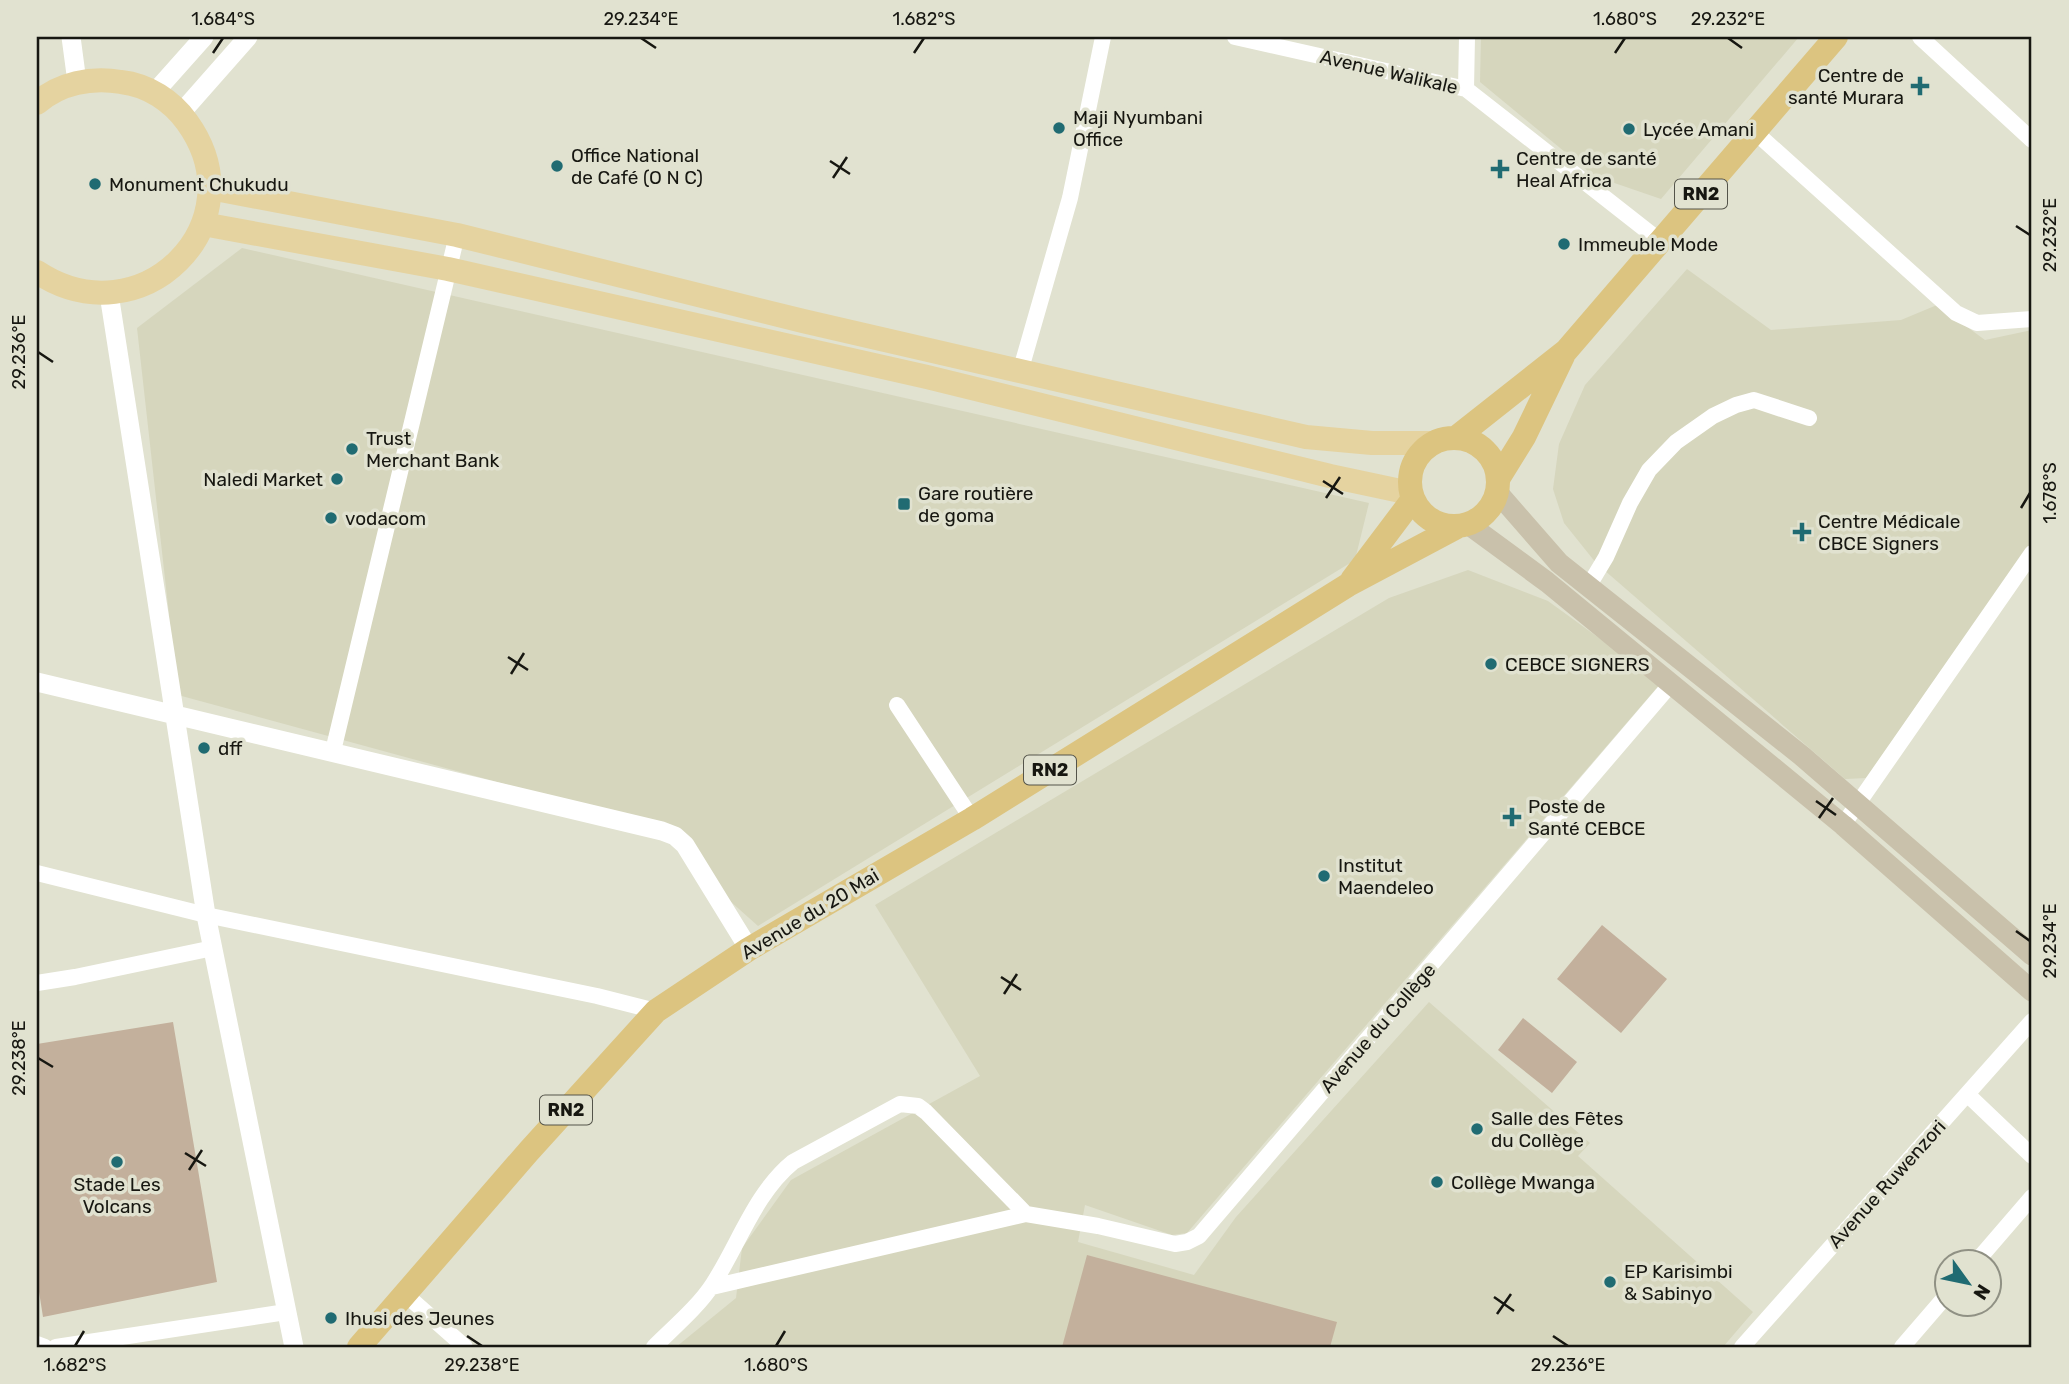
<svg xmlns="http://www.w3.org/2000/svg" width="2069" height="1384" font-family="Rubik,sans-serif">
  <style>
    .built { fill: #d6d6bd }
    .green { fill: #c3b09c }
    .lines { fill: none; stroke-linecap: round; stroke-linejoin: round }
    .minor { stroke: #fff; stroke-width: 16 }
    .tertiary { stroke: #fff; stroke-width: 19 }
    .secondary { stroke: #c9c1ab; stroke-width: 21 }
    .primary { stroke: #e5d3a0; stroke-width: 24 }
    .trunk { stroke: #dcc480; stroke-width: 24 }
    .ticks { fill: none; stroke: #171711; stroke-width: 2.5 }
    .poi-dot { fill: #206b72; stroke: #e1e2d0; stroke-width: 2.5 }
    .labels { text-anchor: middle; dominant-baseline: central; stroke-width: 7; stroke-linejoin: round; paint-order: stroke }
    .shield { fill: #e1e2d0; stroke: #54544a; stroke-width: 2 }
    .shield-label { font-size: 18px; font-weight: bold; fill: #171711 }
    .street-label { font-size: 19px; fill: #171711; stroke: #e1e2d0 }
    .poi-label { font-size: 19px; fill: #171711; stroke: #e1e2d0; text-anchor: start }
    .neatline { fill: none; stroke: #171711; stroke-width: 2.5 }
    .ticks-label { font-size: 18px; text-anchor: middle; fill: #171711 }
  </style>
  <rect width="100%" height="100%" fill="#e1e2d0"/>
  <!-- built -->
  <path class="built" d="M1481 37H1799L1661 199 1594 176 1480 82Z
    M242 248 1369 503 1355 560 758 926 711 884 680 832 178 695 137 328Z
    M1687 269 1771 330 1901 320 1937 305 1985 340 2032 330V541L1866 778 1845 779 1596 563 1564 523 1553 489 1559 444 1585 385Z
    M1468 570 1548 601 1661 683 1187 1233 1172 1235 1085 1205 1078 1242 1194 1275 1236 1217 1429 1002 1590 1143 1578 1156 1753 1312 1723 1347H676L736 1298 742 1248 791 1180 980 1076 875 905 1389 598Z"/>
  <!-- green -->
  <path class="green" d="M1602 925 1667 979 1621 1033 1557 979Z
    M1523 1018 1577 1062 1552 1093 1498 1050Z
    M173 1022 217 1282 43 1317 37 1279V1044Z
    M1087 1255 1337 1322 1330 1347H1062Z"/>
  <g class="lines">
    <!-- minor -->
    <path class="minor" d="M1235 37 1466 89 1660 241
      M1920 37 2032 140
      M1466 89 1467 37
      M1754 131 1956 313 1977 323 2032 319
      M1020 372 1070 198 1103 37
      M1588 587 1606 557 1630 503 1649 470 1676 442 1713 416 1736 405 1754 400 1809 418
      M897 705 972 819
      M333 751 457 235
      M1843 825 2032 553
      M37 873 206 915 597 996 656 1011
      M37 983 75 977 213 948
      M1967 1094 2032 1156
      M1976 1262 2032 1197
      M712 1287 1026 1214 1098 1226 1175 1244 1187 1242 1199 1236 1671 684
      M406 1295 465 1347
      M37 1344 45 1347
      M56 1347 286 1312
      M654 1347C673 1328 699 1306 713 1284 739 1244 755 1193 793 1162L900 1104 918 1106 926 1112 1026 1214
      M1742 1347 2032 1021
      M1902 1347 1946 1296"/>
    <!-- tertiary -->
    <path class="tertiary" d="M71 37 77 82
      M155 92 204 37
      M181 113 248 37
      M109 294 206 915 294 1347
      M37 682 662 831 675 836 685 845 749 949"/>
    <!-- secondary -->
    <path class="secondary" d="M1497 492 1559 563 1802 756 2032 955
      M1468 524 1547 582 1843 825 2032 991"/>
    <!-- primary -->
    <path class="primary" d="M37 103C60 83 91 77 121 82 148 85 172 101 187 122 260 223 141 341 37 272
      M210 188 457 235 803 321 1306 437 1372 443H1431
      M203 224 448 269 927 377 1330 476 1410 493"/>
    <!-- trunk -->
    <path class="trunk" d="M1457 437 1566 351 1836 37
      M1410 482a44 44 0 1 1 88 0a44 44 0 1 1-88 0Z
      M1498 479 1524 437 1563 356
      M1352 580 1413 499
      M359 1347 529 1151 656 1011 749 949 972 819 1348 585 1459 526"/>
  </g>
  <!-- ticks -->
  <path class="ticks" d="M641 38 656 48M1728 38 1742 48M213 53 223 38M914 53 924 38M1615 53 1625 38M830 161 850 174M833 178 847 157M2016 226 2030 235M38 352 53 362M1323 481 1343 494M1326 498 1340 477M2021 508 2030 493M508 657 528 670M511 674 524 653M1816 801 1836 815M1819 818 1833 798M2016 931 2030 941M1001 977 1021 990M1004 994 1017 974M38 1058 53 1067M185 1153 206 1166M189 1170 202 1150M1494 1297 1514 1311M1497 1314 1511 1294M467 1336 482 1346M1553 1336 1568 1346M75 1346 84 1331M776 1346 785 1331"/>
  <!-- markers -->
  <g class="poi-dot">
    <path d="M1916.5 75.5h7v7h7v7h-7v7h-7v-7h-7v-7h7z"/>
    <circle cx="1059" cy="128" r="7"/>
    <circle cx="1629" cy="129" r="7"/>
    <circle cx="557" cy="166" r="7"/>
    <path d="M1496.5 158.5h7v7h7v7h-7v7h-7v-7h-7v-7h7z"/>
    <circle cx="95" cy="184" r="7"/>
    <circle cx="1564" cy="244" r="7"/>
    <circle cx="352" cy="449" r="7"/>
    <circle cx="337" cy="479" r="7"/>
    <rect x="897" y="497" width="14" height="14" rx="3.5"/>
    <circle cx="331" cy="518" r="7"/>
    <path d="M1798.5 521.5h7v7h7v7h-7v7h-7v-7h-7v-7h7z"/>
    <circle cx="1491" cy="664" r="7"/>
    <circle cx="204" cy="748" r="7"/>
    <path d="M1508.5 806.5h7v7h7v7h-7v7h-7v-7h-7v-7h7z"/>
    <circle cx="1324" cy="876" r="7"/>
    <circle cx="1477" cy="1129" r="7"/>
    <circle cx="117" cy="1162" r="7"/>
    <circle cx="1437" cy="1182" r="7"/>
    <circle cx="1610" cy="1282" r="7"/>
    <circle cx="331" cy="1318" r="7"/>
  </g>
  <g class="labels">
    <!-- shield labels -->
    <g class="shield">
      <rect x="1675" y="179.5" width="52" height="29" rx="5"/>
      <rect x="1024" y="755.5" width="52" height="29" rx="5"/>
      <rect x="540" y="1095.5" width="52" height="29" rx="5"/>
    </g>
    <g class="shield-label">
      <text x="1701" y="194">RN2</text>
      <text x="1050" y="770">RN2</text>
      <text x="566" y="1110">RN2</text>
    </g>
    <!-- street labels -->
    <g class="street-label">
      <text transform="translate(1389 72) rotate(13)">Avenue Walikale</text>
      <text transform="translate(810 914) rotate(-31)">Avenue du 20 Mai</text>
      <text transform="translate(1378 1028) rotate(-49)">Avenue du Collège</text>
      <text transform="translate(1887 1184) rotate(-48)">Avenue Ruwenzori</text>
    </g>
    <!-- poi labels -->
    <g class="poi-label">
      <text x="1904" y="75" text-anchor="end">Centre de<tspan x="1904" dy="22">santé Murara</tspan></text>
      <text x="1073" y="117">Maji Nyumbani<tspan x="1073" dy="22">Office</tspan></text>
      <text x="1643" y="129">Lycée Amani</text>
      <text x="571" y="155">Office National<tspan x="571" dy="22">de Café (O N C)</tspan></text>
      <text x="1516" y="158">Centre de santé<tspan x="1516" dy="22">Heal Africa</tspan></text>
      <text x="109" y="184">Monument Chukudu</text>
      <text x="1578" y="244">Immeuble Mode</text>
      <text x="366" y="438">Trust<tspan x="366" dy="22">Merchant Bank</tspan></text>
      <text x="323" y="479" text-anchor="end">Naledi Market</text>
      <text x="918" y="493">Gare routière<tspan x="918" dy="22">de goma</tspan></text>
      <text x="345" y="518">vodacom</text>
      <text x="1818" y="521">Centre Médicale<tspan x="1818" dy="22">CBCE Signers</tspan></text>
      <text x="1505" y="664">CEBCE SIGNERS</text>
      <text x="218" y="748">dff</text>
      <text x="1528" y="806">Poste de<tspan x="1528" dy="22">Santé CEBCE</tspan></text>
      <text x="1338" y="865">Institut<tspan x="1338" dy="22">Maendeleo</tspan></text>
      <text x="1491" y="1118">Salle des Fêtes<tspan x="1491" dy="22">du Collège</tspan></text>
      <text x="1451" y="1182">Collège Mwanga</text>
      <text x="117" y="1184" text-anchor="middle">Stade Les<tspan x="117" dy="22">Volcans</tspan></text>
      <text x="1624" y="1271">EP Karisimbi<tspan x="1624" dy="22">&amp; Sabinyo</tspan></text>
      <text x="345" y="1318">Ihusi des Jeunes</text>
    </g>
  </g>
  <!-- border -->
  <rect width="2069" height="1384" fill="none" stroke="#e1e2d0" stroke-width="77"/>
  <!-- north arrow -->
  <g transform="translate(1968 1283) rotate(123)"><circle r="33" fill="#e1e2d0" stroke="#909184" stroke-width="2"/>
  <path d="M0-5L12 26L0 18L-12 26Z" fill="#206b72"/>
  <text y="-10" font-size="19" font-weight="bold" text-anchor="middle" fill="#171711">N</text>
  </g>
  <rect x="38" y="38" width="1992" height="1308" class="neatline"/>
  <g class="ticks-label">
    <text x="223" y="25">1.684°S</text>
    <text x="641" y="25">29.234°E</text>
    <text x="924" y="25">1.682°S</text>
    <text x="1625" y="25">1.680°S</text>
    <text x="1728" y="25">29.232°E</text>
    <text transform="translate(2050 235) rotate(-90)" y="6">29.232°E</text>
    <text transform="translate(19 352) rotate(-90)" y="6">29.236°E</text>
    <text transform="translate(2050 493) rotate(-90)" y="6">1.678°S</text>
    <text transform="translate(2050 941) rotate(-90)" y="6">29.234°E</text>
    <text transform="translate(19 1058) rotate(-90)" y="6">29.238°E</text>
    <text x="75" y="1371">1.682°S</text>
    <text x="482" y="1371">29.238°E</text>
    <text x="776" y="1371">1.680°S</text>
    <text x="1568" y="1371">29.236°E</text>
  </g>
</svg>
